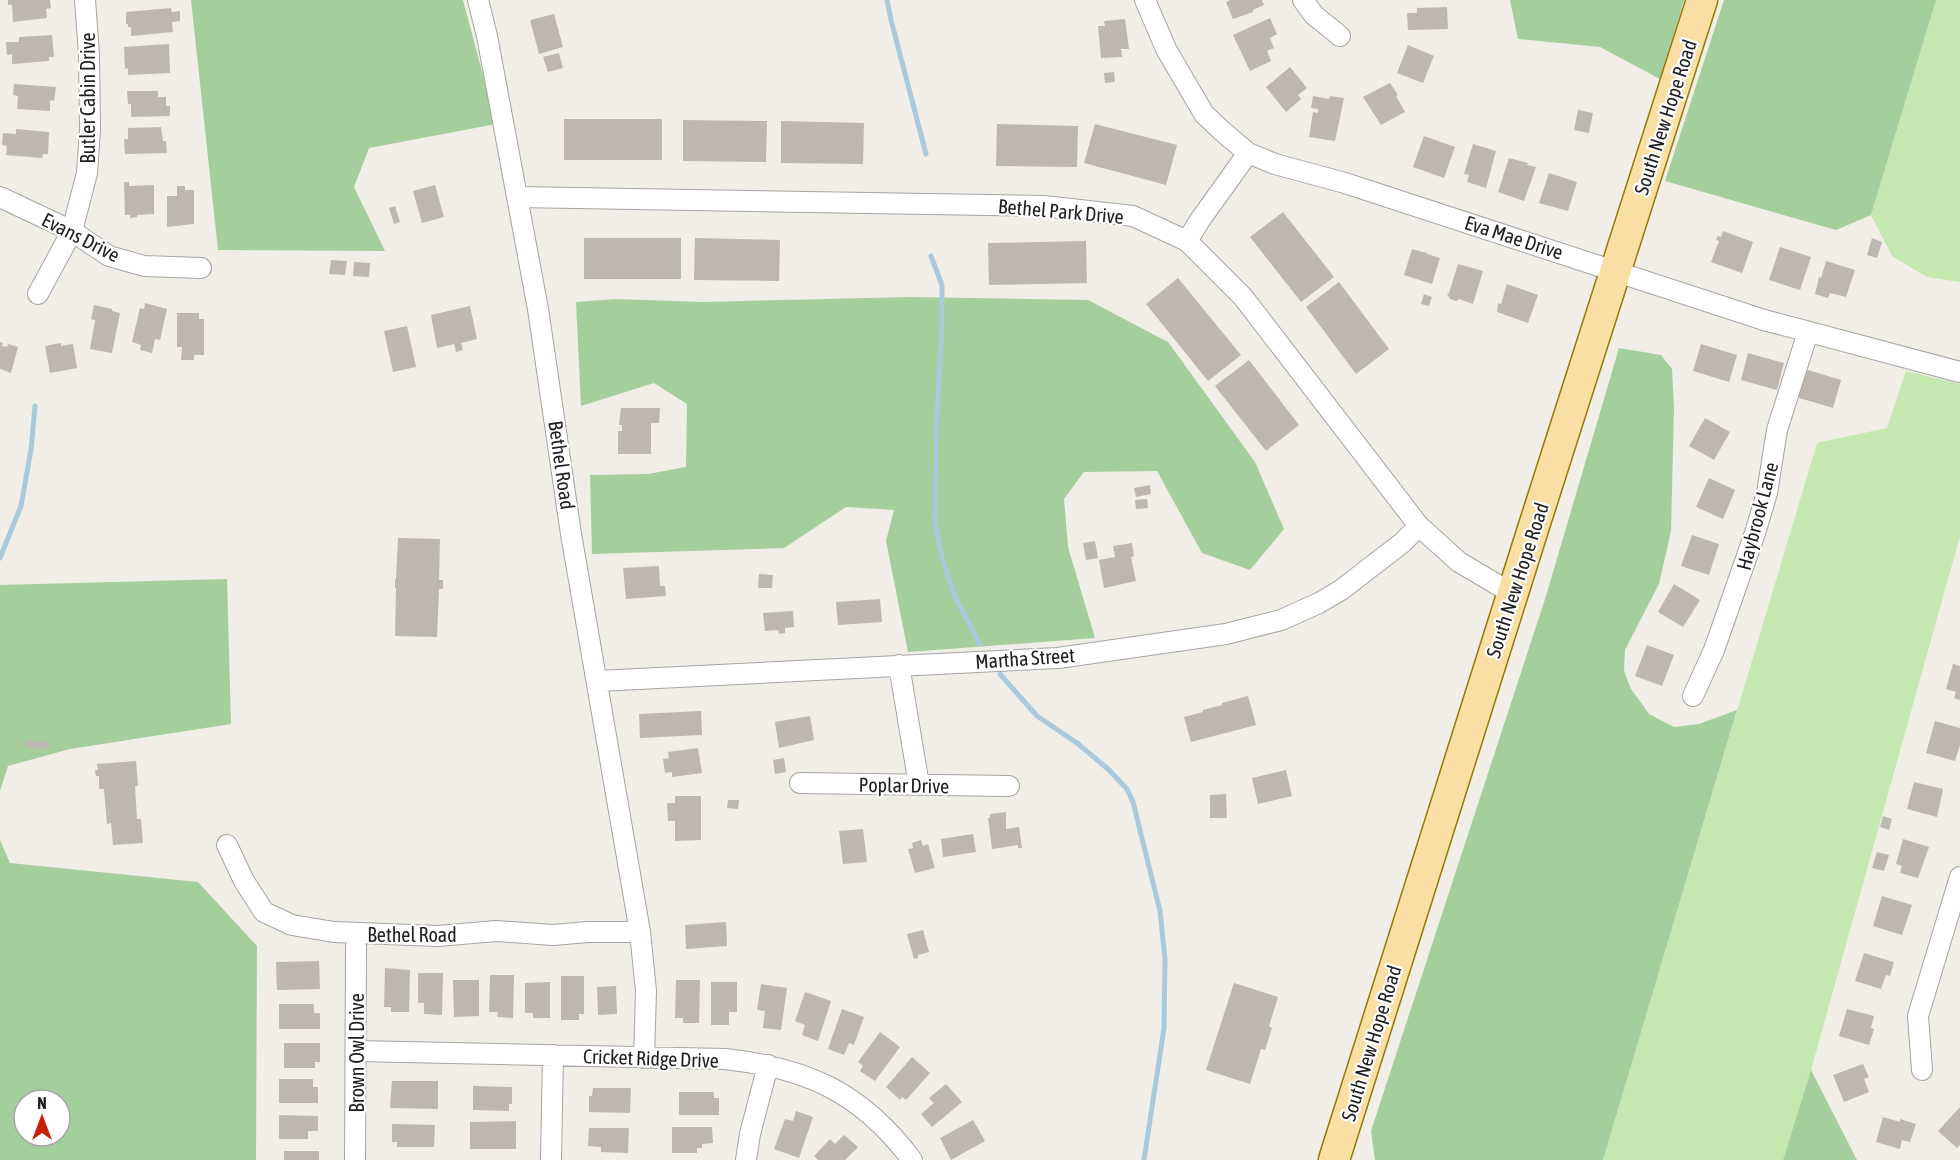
<svg xmlns="http://www.w3.org/2000/svg" width="1960" height="1160" font-family="'Asap Condensed',sans-serif">
  <style>
    .grass { fill: #c4e8af }
    .forest { fill: #a5ce9d; fill-rule: evenodd }
    .lines { fill: none; stroke-linecap: round; stroke-linejoin: round }
    .stream { stroke: #a9cadc; stroke-width: 5 }
    .building { fill: #bdb7b0 }
    .street-casing { stroke: #a4a4a4; stroke-width: 22 }
    .primary-casing { stroke: #967905; stroke-width: 33 }
    .street { stroke: #fff; stroke-width: 20 }
    .primary { stroke: #f9dfa3; stroke-width: 30 }
    .labels { text-anchor: middle; dominant-baseline: central; stroke-width: 4.5; stroke-linejoin: round; paint-order: stroke }
    .street-label { font-size: 20px; fill: #202020; stroke: #fff }
  </style>
  <rect width="100%" height="100%" fill="#f0eee7"/>
  <!-- grass -->
  <path class="grass" d="M1936 0H1960V282L1927 277 1892 256 1871 215Z
    M1906 371 1960 384V536L1811 1070 1783 1160H1603L1817 443 1887 428Z"/>
  <!-- forest -->
  <path class="forest" d="M191 0H463L496 124 369 148 354 187 385 251 218 250Z
    M1510 0H1684L1660 79 1600 47 1518 39Z
    M1724 0H1936L1871 215 1836 230 1665 181Z
    M909 297 1088 300 1168 342 1255 462 1284 529 1250 570 1202 553 1157 471 1084 472 1064 499 1068 547 1095 638 908 652 886 541 894 510 846 507 784 548 592 554 590 475 648 474 686 467 687 404 654 383 581 406 576 302 616 299 702 302Z
    M1619 348 1661 355 1672 369 1674 408 1671 531 1659 584 1625 650 1624 671 1631 689 1649 714 1674 727 1699 724 1737 710 1603 1160H1375L1371 1131 1546 596Z
    M227 579 231 724 70 749 8 766 0 791V585Z
    M0 840 10 863 198 882 257 946 256 1160H0ZM24 1100H60V1136H24Z
    M1811 1070 1857 1160H1783Z"/>
  <g class="lines">
    <!-- stream -->
    <path class="stream" d="M887 0 891 20 926 154
      M931 256 942 285V328L936 429 935 523 943 561 954 595 980 644
      M0 558 21 506 31 450 35 406
      M1000 674 1037 716 1077 743 1108 769 1127 789 1133 802 1160 911 1165 959 1164 1028 1144 1160"/>
  </g>
  <!-- building -->
  <path class="building" d="M8 0H50L51 8 46 9 47 18 13 22 12 5H8Z
    M1230 0H1262L1264 5 1253 10V12L1233 19 1226 2Z
    M1447 7 1448 29 1408 30 1407 13H1417V8Z
    M171 8 172 12 180 11V21L172 22 173 32 131 36V27H128V24H126V12Z
    M554 14 563 47 539 54 530 20Z
    M1270 18 1277 34 1270 38 1274 48 1267 51 1271 61 1250 71 1233 35Z
    M1125 19 1129 49H1121L1122 57 1101 58 1098 26H1105L1104 21Z
    M52 35 54 57H49V61L12 64V54L7 55 6 42H19V37Z
    M169 44 170 73 128 75V68L125 69 124 47Z
    M1408 45 1434 56 1423 83 1397 73Z
    M559 53 563 68 548 72 543 57Z
    M1290 67 1307 88 1298 95 1301 99 1286 112 1266 87Z
    M1114 72 1115 82 1105 83 1104 73Z
    M1390 83 1398 95 1396 96 1405 112 1381 125 1363 97Z
    M14 84 56 87 54 101 50 100V111L17 109 18 96 13 95Z
    M127 91H158V97H166V106H170V116L131 117V104H128Z
    M1313 96 1329 99 1330 96 1344 98 1335 141 1309 137 1313 112 1318 113V109L1311 108Z
    M1578 110 1593 113 1589 133 1574 130Z
    M564 119H662V160H564Z
    M683 120 767 121 766 162 683 161Z
    M781 121 864 123 863 164 781 163Z
    M997 124 1078 126 1077 167 996 166Z
    M1095 124 1177 145 1166 185 1084 163Z
    M161 127 163 141H166L167 153 125 154 124 139H128V128Z
    M16 129 49 132 48 154H43L42 158 6 155 7 146 2 145 3 133 16 134Z
    M1424 136 1455 147 1444 178 1413 167Z
    M1473 144 1496 151 1486 188 1467 182 1469 175 1464 174Z
    M1509 158 1528 163 1527 165 1536 167 1524 201 1498 192Z
    M1549 173 1577 182 1568 211 1539 203Z
    M124 182H129V186L154 185V214L137 215V217L130 218V215H125Z
    M435 185 444 217 422 223 413 191Z
    M177 186H185V190H194V224L167 227V196H177Z
    M395 206 400 222 394 224 389 208Z
    M1283 212 1334 277 1301 302 1250 237Z
    M1723 231 1753 242 1742 273 1711 262 1719 241 1716 240 1718 236 1721 237Z
    M584 238H681V279H584Z
    M695 238 780 240 779 281 694 280Z
    M1872 238 1882 242 1877 258 1867 255Z
    M1086 241 1087 283 989 285 988 243Z
    M1780 247 1811 257 1800 290 1769 280Z
    M1412 249 1427 253V254L1440 258 1432 284 1404 275Z
    M331 260 347 261 345 275 329 274Z
    M1826 261 1855 270 1846 297 1830 293 1828 298 1815 294 1819 277 1821 278Z
    M354 262 370 263 369 277 353 276Z
    M1458 264 1483 271 1473 304 1459 299 1456 301 1450 299 1447 294 1449 293Z
    M1178 278 1241 355 1208 381 1146 304Z
    M1339 282 1389 349 1356 374 1306 307Z
    M1507 284 1538 295 1528 323 1497 312 1498 303 1501 304Z
    M1424 294 1432 297 1429 306 1421 304Z
    M145 303 167 309 160 340 155 339 152 353 140 350 141 345 132 342 140 308 144 309Z
    M94 305 112 309V311L120 313 112 353 90 349 95 321H96L91 319Z
    M470 306 477 339 461 343 463 350 456 352 454 344 437 348 431 315Z
    M177 313H199V319H204V355H194V360H181L182 347H177Z
    M407 326 416 367 393 372 384 331Z
    M0 342 3 343 2 346 7 347 8 344 18 347 11 373 0 369Z
    M61 343V346L73 344 77 368 50 373 45 346Z
    M1701 344 1737 355 1729 382 1693 371Z
    M1748 353 1784 363 1777 390 1741 380Z
    M1249 360 1299 425 1266 451 1215 386Z
    M1805 369 1841 380 1833 408 1796 397Z
    M621 408H660L659 423H651V454H618V431H622V425H619Z
    M1705 418 1730 432 1714 460 1689 446Z
    M1709 478 1735 490 1723 519 1696 507Z
    M1150 485 1151 494 1136 497 1134 488Z
    M1147 499 1148 508 1136 509 1135 500Z
    M1692 535 1719 544 1709 575 1681 566Z
    M398 538 440 539 439 580H443V589H439L437 637 395 636 396 588H395V579H396Z
    M1095 541 1098 558 1086 560 1083 543Z
    M1132 543 1134 556 1131 557 1136 581 1104 588 1099 560 1115 557 1113 546Z
    M659 566 660 586H665L666 596 626 599 623 568Z
    M759 574 773 575 772 588H758Z
    M1674 584 1700 600 1683 627 1658 612Z
    M880 599 882 622 838 625 836 602Z
    M793 611 794 627 785 628V633L779 634 778 630 765 631 763 613Z
    M1647 645 1674 655 1662 686 1635 676Z
    M1953 664 1960 666V700L1954 698 1956 692 1946 689Z
    M1248 696 1256 725 1191 742 1184 717 1203 712V710L1222 705V703Z
    M701 711 702 735 640 738 639 714Z
    M810 716 814 740 779 748 775 722Z
    M1935 721 1960 728V745L1955 761 1926 753Z
    M26 740 50 742 49 749 26 747Z
    M698 748 702 773 672 777V772L665 773 663 759 669 758 668 752Z
    M784 758 786 772 775 774 773 760Z
    M136 761 138 786H135L137 819H141L143 843 113 845 111 823 107 824 104 789H99V776H96L95 770H98L97 764Z
    M1286 770 1292 796 1258 804 1252 778Z
    M1914 782 1943 789 1937 817 1907 809Z
    M1226 794 1227 818H1210V795Z
    M675 796H701V840L675 841V821H668L667 803H675Z
    M728 800H739L738 809 727 808Z
    M1006 812V829L1019 827 1022 848H1018V845L992 849 988 818H990V814Z
    M1883 816 1892 819 1889 830 1880 827Z
    M863 829 867 862 843 864 839 831Z
    M973 834 976 852 943 857 941 839Z
    M1903 839 1929 847 1918 878 1900 873 1902 866 1896 864Z
    M921 840 923 846 928 844 935 868 915 873 908 849 913 848 912 843Z
    M1877 852 1889 855 1884 871 1872 868Z
    M1882 896 1912 905 1902 935 1873 926Z
    M726 922 727 946 686 949 685 925Z
    M923 930 929 952 918 955V958L914 959 907 934Z
    M1864 953 1894 962 1890 976 1886 975 1881 989 1855 981Z
    M319 961 320 989 277 990 276 962Z
    M385 968 410 970 409 1012H391V1007H384Z
    M418 973H443L442 1015 424 1014V1003H418Z
    M490 975H514L513 1018 497 1017 498 1012H489Z
    M561 976H584V1014H579V1020H561Z
    M453 980H479V1016L454 1017Z
    M676 980H700L699 1023H683V1018H675Z
    M550 982V1018H533V1013H525V983Z
    M711 982H737V1012H729V1025H711Z
    M1234 983 1278 997 1269 1026 1272 1028 1265 1050 1261 1049 1250 1084 1206 1070Z
    M761 984 787 988 781 1030 763 1028 765 1011 757 1010Z
    M616 986 617 1014 598 1015 597 987Z
    M805 992 831 1001 818 1041 802 1035 805 1025 795 1021Z
    M279 1004H314V1013H320V1029H279Z
    M842 1009 864 1017 854 1045 849 1043 844 1055 828 1049Z
    M1847 1009 1874 1016 1871 1028 1874 1029 1869 1045 1839 1036Z
    M880 1032 900 1047 875 1081 860 1071 863 1066 858 1062Z
    M284 1043H320V1062H315V1068H284Z
    M912 1057 930 1073 906 1100 902 1097 900 1100 886 1087Z
    M1863 1064 1869 1077 1864 1079 1869 1092 1844 1102 1833 1075Z
    M279 1079H313V1087H318V1103H279Z
    M392 1081H438V1109L390 1108Z
    M946 1084 962 1102 932 1127 921 1114 934 1103 929 1098Z
    M473 1086 512 1087V1104H509V1111L473 1110Z
    M593 1088H631L630 1113 589 1112V1096H592Z
    M679 1092H714V1098H719V1115H679Z
    M1960 1107V1145L1957 1148 1938 1131Z
    M796 1111 813 1117 799 1158 774 1149 785 1119 793 1121Z
    M279 1115 318 1116V1131H308V1139H279Z
    M1883 1117 1900 1122V1119L1916 1124 1910 1142 1902 1140 1900 1149 1876 1142Z
    M973 1120 985 1141 951 1160 940 1138Z
    M516 1121V1149H470V1122Z
    M392 1124 435 1125 434 1147H397V1142H392Z
    M672 1127H712L713 1143 702 1144V1148H697V1153H672Z
    M589 1128H629L628 1153 601 1152V1147L588 1146Z
    M844 1135 858 1147 845 1160H818L814 1156 830 1139 835 1144Z
    M284 1151H319V1160H284Z"/>
  <g class="lines">
    <defs>
      <path id="street" d="M478 0 487 36 538 309 571 534 640 932 646 991 644 1058
        M1145 0 1166 49 1204 114 1222 131 1248 153 1275 164 1345 183 1764 320 1960 372
        M1303 0 1314 15 1340 36
        M0 197 72 231 109 256 144 266 201 268
        M518 197 1044 206 1133 216 1187 241 1243 297 1419 526 1459 562 1513 594
        M1187 241 1200 220 1248 153
        M38 294 72 231 87 173 90 130 89 54 85 0
        M899 665 919 785
        M598 681 1058 658 1226 634 1281 620 1319 603 1341 590 1402 543 1419 526
        M1693 696 1714 650 1755 533 1767 493 1777 430 1808 332
        M800 783 1009 786
        M227 845 244 881 264 912 292 925 334 932 438 936 496 931 553 935 588 932H640
        M356 1051 725 1059C807 1068 861 1092 912 1160
        M1922 1070 1918 1016 1960 877
        M355 1160 356 946
        M551 1160 553 1055
        M746 1160 750 1134 768 1065"/>
      <path id="primary" d="M1334 1160 1533 529 1702 0"/>
    </defs>
    <!-- street casing -->
    <use href="#street" class="street-casing"/>
    <!-- primary casing -->
    <use href="#primary" class="primary-casing"/>
    <!-- street -->
    <use href="#street" class="street"/>
    <!-- primary -->
    <use href="#primary" class="primary"/>
  </g>
  <g class="labels">
    <!-- street labels -->
    <g class="street-label">
      <text transform="translate(87 98) rotate(-90)">Butler Cabin Drive</text>
      <text transform="translate(1665 117) rotate(-72)">South New Hope Road</text>
      <text transform="translate(1061 211) rotate(5)">Bethel Park Drive</text>
      <text transform="translate(81 237) rotate(27)">Evans Drive</text>
      <text transform="translate(1514 237) rotate(18)">Eva Mae Drive</text>
      <text transform="translate(562 465) rotate(82)">Bethel Road</text>
      <text transform="translate(1757 516) rotate(-75)">Haybrook Lane</text>
      <text transform="translate(1517 580) rotate(-72)">South New Hope Road</text>
      <text transform="translate(1025 658) rotate(-4)">Martha Street</text>
      <text transform="translate(904 785) rotate(1)">Poplar Drive</text>
      <text x="412" y="934">Bethel Road</text>
      <text transform="translate(1371 1043) rotate(-73)">South New Hope Road</text>
      <text transform="translate(356 1053) rotate(-90)">Brown Owl Drive</text>
      <text transform="translate(651 1058) rotate(2)">Cricket Ridge Drive</text>
    </g>
  </g>
  <!-- north arrow -->
  <g transform="translate(42 1118)"><circle r="28" fill="#ffffff" stroke="#a6a6a6" stroke-width="1.5"/>
  <path d="M0-4.5L10 22L0 15L-10 22Z" fill="#c82007"/>
  <text y="-9" font-size="16" font-weight="bold" text-anchor="middle" fill="#202020">N</text>
  </g>
</svg>
